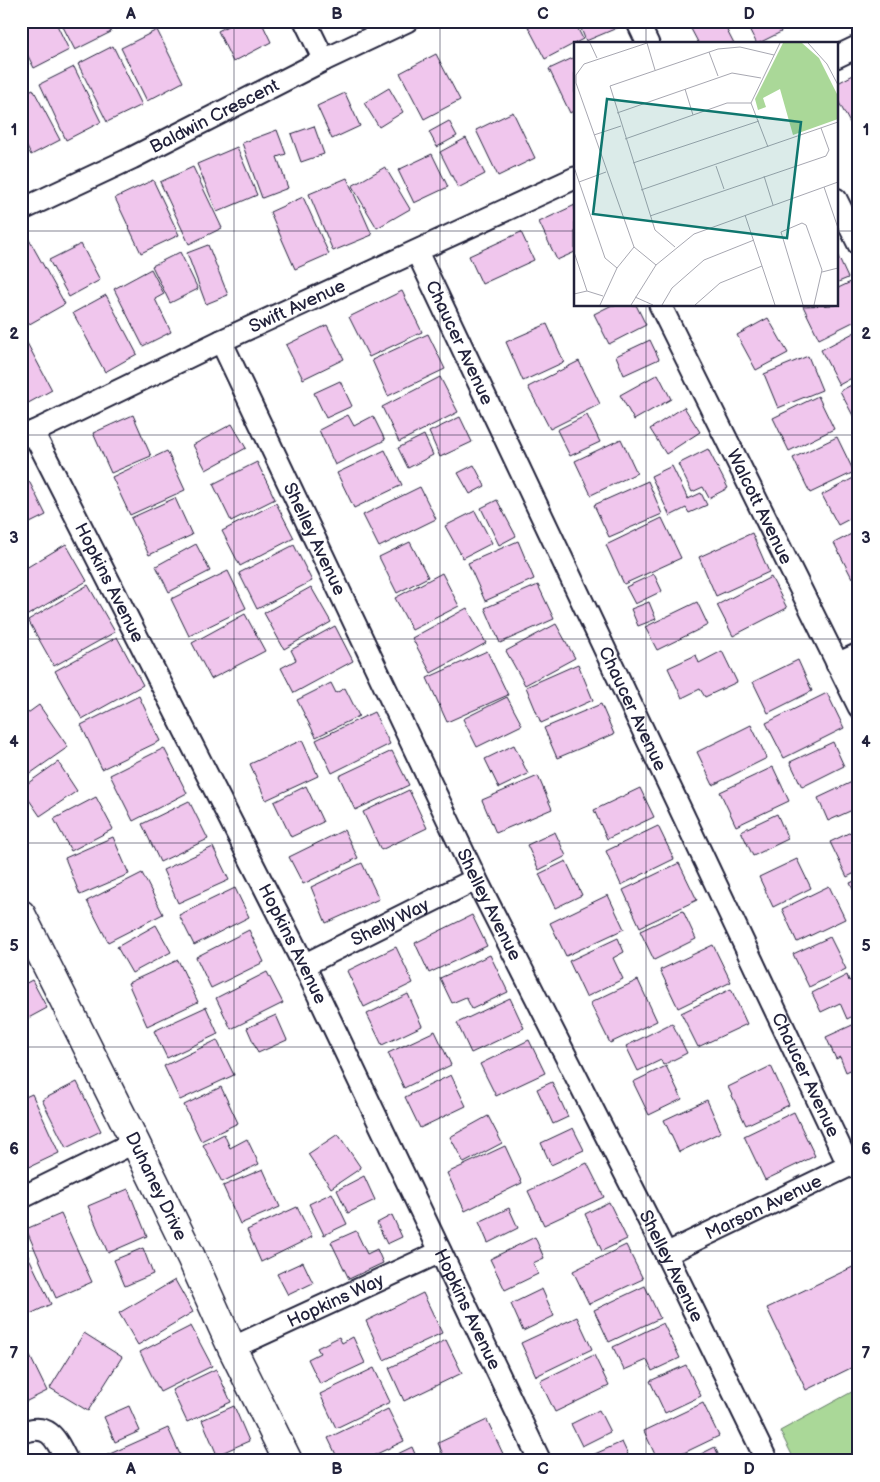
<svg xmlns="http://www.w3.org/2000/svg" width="880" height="1482" font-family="'Balsamiq Sans',sans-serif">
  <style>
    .green { fill: #aad898; stroke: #667d6a }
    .building { fill: #f0c6ed; stroke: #22223b }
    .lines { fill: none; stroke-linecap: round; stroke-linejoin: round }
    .street-casing { stroke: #22223b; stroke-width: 25 }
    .secondary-casing { stroke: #22223b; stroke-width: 31 }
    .street { stroke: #fff; stroke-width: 21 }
    .secondary { stroke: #fff; stroke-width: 28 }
    .grid { fill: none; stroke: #22223b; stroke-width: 1; stroke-opacity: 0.55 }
    .labels { text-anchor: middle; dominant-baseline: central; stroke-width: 4; stroke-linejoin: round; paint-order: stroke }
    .street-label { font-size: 18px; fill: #22223b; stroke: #fff }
    .inset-road { fill: none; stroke: #a7a7b1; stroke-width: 1 }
    .view { fill: #0f766e; fill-opacity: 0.15; stroke: #0f766e; stroke-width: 2.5 }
    .inset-edge { fill: none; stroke: #22223b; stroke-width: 2.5 }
    .neatline { fill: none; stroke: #22223b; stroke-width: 2 }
    .grid-label { font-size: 16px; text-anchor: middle; font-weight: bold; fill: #22223b }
  </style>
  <rect width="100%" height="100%" fill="#fff"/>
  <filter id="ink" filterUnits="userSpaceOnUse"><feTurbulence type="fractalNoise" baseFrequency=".02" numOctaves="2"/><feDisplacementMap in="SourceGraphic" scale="10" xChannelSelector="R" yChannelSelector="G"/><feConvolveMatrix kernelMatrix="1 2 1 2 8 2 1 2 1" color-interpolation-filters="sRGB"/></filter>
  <g filter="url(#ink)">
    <!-- green -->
    <path class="green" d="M859 1388V1461H795L780 1431Z"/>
    <!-- building -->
    <path class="building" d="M21 21H55L69 50 34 68 21 42Z
      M60 21H105L111 32 75 50Z
      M111 21H130L115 29Z
      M237 21H261L271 42 233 62 218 31Z
      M525 21H574L583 39 545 59Z
      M578 21H622L624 25 586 41Z
      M702 21H722L734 44H699L690 27Z
      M745 21H776L781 32 757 44Z
      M157 30 183 82 147 101 121 48Z
      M113 46 142 105 107 122 78 64Z
      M436 54 460 100 424 119 400 73Z
      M575 57V110L570 113 549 69Z
      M74 67 101 122 66 140 40 84Z
      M859 72V118L850 123 836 97V84Z
      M389 88 403 112 379 127 364 103Z
      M33 89 60 140 31 155 21 135V95Z
      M345 93 360 126 332 139 317 106Z
      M513 112 535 158 498 176 476 130Z
      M449 121 457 136 437 147 429 132Z
      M314 126 324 154 301 162 291 134Z
      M277 130 286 154 277 157 288 188 262 198 242 143Z
      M466 138 485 174 458 188 440 152Z
      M237 147 257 195 217 212 197 164Z
      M432 154 448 187 414 203 398 170Z
      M193 167 222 228 189 244 160 182Z
      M385 167 410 209 377 228 352 186Z
      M347 178 372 235 333 251 309 194Z
      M153 180 179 235 141 253 115 198Z
      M303 197 329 254 295 269 270 212Z
      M575 205V252L557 260 539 222Z
      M521 232 534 260 482 284 469 256Z
      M27 236 65 304 26 326 21 317V240Z
      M81 244 100 280 69 297 49 260Z
      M208 245 228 295 206 304 187 253Z
      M180 252 198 289 170 303 152 266Z
      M836 252 848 278 836 283Z
      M151 269 164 294 155 299 171 332 143 346 114 289Z
      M853 281 859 293V319L819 339 803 306 836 305V289Z
      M402 291 422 332 369 357 349 317Z
      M106 295 137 354 105 372 73 313Z
      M612 305H636L646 325 609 344 594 314Z
      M768 318 788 353 756 370 737 335Z
      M547 324 564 362 523 381 506 342Z
      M327 325 344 359 303 379 286 345Z
      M859 330V374L839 385 821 350Z
      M428 334 445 369 388 396 372 360Z
      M650 340 659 359 624 375 616 356Z
      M26 341 52 390 21 407V344Z
      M808 356 822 390 778 408 764 374Z
      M579 361 600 404 550 429 528 387Z
      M658 374 671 399 634 420 620 395Z
      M440 377 458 412 399 442 382 407Z
      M340 381 352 406 326 418 314 393Z
      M859 381V427L840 391Z
      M818 396 834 429 789 451 773 418Z
      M684 407 700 432 666 454 650 429Z
      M133 415 151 456 111 473 93 433Z
      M348 415 354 426 373 416 385 440 335 465 319 430Z
      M587 415 600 442 570 456 557 430Z
      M460 417 472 442 440 457 429 432Z
      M232 424 246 448 206 470 193 445Z
      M424 435 433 455 408 468 398 448Z
      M837 437 854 472 810 493 793 458Z
      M621 439 637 473 591 495 575 461Z
      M708 449 728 488 709 498 703 487 692 492 678 464Z
      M385 450 402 485 354 508 337 473Z
      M167 451 185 490 130 515 112 477Z
      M257 462 275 499 231 521 213 484Z
      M474 465 485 486 470 494 458 473Z
      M672 466 688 499 701 493 707 505 689 513 686 508 670 516 651 476Z
      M859 475V514L838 525 822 495Z
      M29 481 46 515 22 527 21 485Z
      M648 481 662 514 609 537 594 505Z
      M420 487 436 519 379 547 363 515Z
      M175 498 192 535 149 555 131 518Z
      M497 500 516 536 499 545 481 508Z
      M276 503 294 538 240 566 222 531Z
      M475 511 492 543 463 558 445 526Z
      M662 518 681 558 624 584 606 545Z
      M859 530V574L852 578 834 543Z
      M752 533 769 572 716 596 699 557Z
      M518 541 534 579 485 601 468 563Z
      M410 542 428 577 397 593 379 557Z
      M66 544 87 581 26 616 21 607V571Z
      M196 544 210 571 169 592 156 566Z
      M294 545 312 581 257 609 239 573Z
      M228 571 246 608 189 636 171 599Z
      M442 573 459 606 412 630 395 598Z
      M654 574 662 591 635 604 626 587Z
      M771 577 787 608 733 636 717 605Z
      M88 585 115 632 54 666 28 620Z
      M538 585 554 619 500 643 485 608Z
      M311 587 331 622 284 649 264 613Z
      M649 602 656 619 638 626 631 609Z
      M697 602 708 625 657 650 645 627Z
      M467 608 486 643 431 673 412 638Z
      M245 614 265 651 211 679 192 643Z
      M556 624 575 658 525 685 506 651Z
      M335 626 353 661 294 693 281 668 296 660 291 650Z
      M117 637 143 685 82 719 55 671Z
      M487 651 508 695 447 722 427 678Z
      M722 651 737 682 705 697 700 689 682 698 668 668 696 655 699 663Z
      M798 660 812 691 768 713 753 682Z
      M578 664 593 700 541 723 526 687Z
      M331 683 336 693 345 688 359 716 316 737 297 700Z
      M827 693 844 728 784 758 766 723Z
      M139 696 160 741 102 769 81 725Z
      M507 697 522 725 477 747 463 719Z
      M601 704 614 734 557 758 544 728Z
      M39 705 68 747 21 780V718Z
      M374 712 390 744 332 773 316 740Z
      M751 725 767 758 713 785 697 752Z
      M302 740 318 776 266 800 250 764Z
      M833 742 844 766 802 787 790 762Z
      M514 745 528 774 499 788 485 759Z
      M164 748 187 793 133 821 110 775Z
      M392 751 409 785 355 810 339 776Z
      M58 762 77 791 40 816 21 788Z
      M773 767 789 801 736 826 720 792Z
      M538 776 552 809 496 833 482 800Z
      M852 782 859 795V807L828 821 818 798Z
      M306 786 323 822 291 837 274 802Z
      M640 788 654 817 607 839 594 810Z
      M409 790 427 828 381 850 363 812Z
      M96 797 113 829 71 851 54 819Z
      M189 801 208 839 160 862 142 824Z
      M777 814 788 839 753 856 741 831Z
      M658 826 674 859 621 885 606 851Z
      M859 828V871L847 877 830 842Z
      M344 830 358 858 303 884 289 857Z
      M555 832 566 856 539 870 527 845Z
      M113 837 129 874 80 895 65 858Z
      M213 847 229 880 178 903 163 870Z
      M797 859 811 888 773 907 759 877Z
      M566 861 582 895 555 908 539 874Z
      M362 863 379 899 326 923 311 887Z
      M679 863 697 900 640 927 623 890Z
      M142 873 163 914 108 942 87 901Z
      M859 879V902L850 883Z
      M829 886 845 919 797 942 782 909Z
      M235 888 249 917 194 945 179 915Z
      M608 895 624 929 566 956 550 923Z
      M683 911 696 939 654 960 640 931Z
      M472 915 487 946 429 973 415 943Z
      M156 925 171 952 132 973 117 947Z
      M249 930 264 962 211 988 196 957Z
      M830 937 846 969 809 987 793 954Z
      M618 938 624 952 613 958 623 979 586 997 569 961Z
      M713 945 731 982 678 1008 660 970Z
      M396 947 413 983 364 1007 347 971Z
      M490 955 508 992 472 1009 466 997 452 1003 440 978Z
      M178 960 198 1002 147 1026 128 983Z
      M267 972 283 1003 231 1029 216 998Z
      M847 975 849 981 859 976V1013L847 1019 840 1003 821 1012 812 993Z
      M32 980 47 1008 21 1022V986Z
      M638 980 657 1021 610 1043 590 1003Z
      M731 989 747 1024 698 1047 681 1013Z
      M408 994 422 1026 382 1045 367 1014Z
      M510 998 524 1028 471 1053 457 1023Z
      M206 1007 218 1034 167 1058 154 1031Z
      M276 1015 287 1040 258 1053 247 1028Z
      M859 1022V1066L846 1072 840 1057 836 1059 826 1037Z
      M672 1023 687 1053 663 1065 661 1060 638 1071 626 1046Z
      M435 1031 451 1065 404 1088 388 1053Z
      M217 1040 234 1075 180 1100 164 1066Z
      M529 1040 545 1073 496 1096 480 1064Z
      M666 1066 682 1099 649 1115 633 1082Z
      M771 1066 789 1105 746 1125 728 1087Z
      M451 1075 466 1106 420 1128 405 1097Z
      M77 1082 101 1131 66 1148 42 1100Z
      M552 1082 568 1117 553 1124 537 1089Z
      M221 1087 238 1123 201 1141 184 1105Z
      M32 1094 59 1153 21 1171V1099Z
      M707 1100 721 1132 679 1152 664 1120Z
      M794 1112 815 1156 765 1180 744 1136Z
      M488 1116 502 1143 464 1163 450 1137Z
      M573 1128 584 1150 551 1165 541 1143Z
      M224 1134 230 1148 247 1139 259 1164 222 1182 203 1145Z
      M338 1134 361 1168 331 1188 308 1154Z
      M505 1146 522 1183 465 1211 447 1173Z
      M587 1163 604 1197 544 1225 528 1191Z
      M263 1169 280 1207 240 1224 223 1186Z
      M364 1176 375 1200 348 1213 337 1190Z
      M128 1189 147 1236 108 1253 88 1206Z
      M332 1193 347 1224 324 1235 309 1204Z
      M609 1202 627 1239 602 1251 585 1214Z
      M297 1207 312 1237 261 1262 247 1230Z
      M509 1208 518 1228 488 1243 479 1222Z
      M61 1214 92 1282 56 1298 26 1229Z
      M392 1215 402 1237 387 1244 377 1223Z
      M356 1231 367 1254 377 1249 383 1263 349 1279 331 1242Z
      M535 1237 544 1258 533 1263 538 1274 505 1290 490 1259Z
      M21 1241 51 1304 26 1316 21 1305Z
      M626 1245 643 1279 589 1304 573 1271Z
      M143 1248 153 1274 125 1286 114 1260Z
      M303 1262 313 1283 288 1295 277 1274Z
      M859 1264V1364L806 1390 767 1308Z
      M175 1280 193 1312 138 1345 119 1313Z
      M645 1286 660 1318 609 1342 594 1310Z
      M542 1289 554 1316 523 1331 511 1304Z
      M423 1293 442 1333 384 1360 366 1321Z
      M577 1317 592 1349 536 1376 521 1343Z
      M663 1323 680 1358 652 1371 647 1360 624 1370 613 1347Z
      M191 1326 212 1366 160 1392 140 1352Z
      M84 1333 122 1357 88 1411 50 1388Z
      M339 1337 342 1343 353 1337 365 1363 320 1384 308 1359 320 1353 317 1348Z
      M446 1340 462 1373 404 1401 389 1368Z
      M25 1346 47 1391 21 1404V1348Z
      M594 1355 609 1386 555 1412 540 1381Z
      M686 1365 701 1396 665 1413 650 1381Z
      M374 1368 390 1402 336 1428 320 1394Z
      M216 1369 231 1402 187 1422 172 1390Z
      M703 1403 719 1436 667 1461H658L644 1431Z
      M129 1406 140 1431 115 1442 104 1417Z
      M234 1406 249 1441 217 1455 202 1420Z
      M388 1409 404 1441 362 1461H339L328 1438Z
      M599 1410 610 1432 582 1446 571 1424Z
      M487 1420 505 1458 499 1461H446L438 1443Z
      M168 1428 183 1461H104L103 1457Z
      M622 1442 631 1461H590L588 1457Z
      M412 1447 418 1461H383Z
      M715 1447 721 1461H687Z"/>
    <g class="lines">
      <defs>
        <g id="street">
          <path d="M305 21 324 60"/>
          <path d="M637 21 648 44"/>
          <path d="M836 57 859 46"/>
          <path d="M836 199 859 245"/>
          <path id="s1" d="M21 210 132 158 324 60 407 21"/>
          <path id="s2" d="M417 252 849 1166"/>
          <path id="s3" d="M660 305 859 707"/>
          <path id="s4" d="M221 341 476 879 666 1254 767 1461"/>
          <path id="s5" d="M33 432 304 965 540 1461"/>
          <path id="s6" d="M21 438 221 341 575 178"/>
          <path d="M837 664 859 654"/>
          <path id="s7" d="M304 965 476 879"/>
          <path d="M21 1198 135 1142"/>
          <path id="s8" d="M666 1254 859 1161"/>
          <path id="s9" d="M232 1348 440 1252"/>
          <path d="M21 1433C49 1421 56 1439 67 1461"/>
        </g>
        <g id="secondary">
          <path id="s10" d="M21 914 135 1142 191 1257 232 1348 288 1461"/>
        </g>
      </defs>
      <!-- street casing -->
      <use href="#street" class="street-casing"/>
      <!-- secondary casing -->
      <use href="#secondary" class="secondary-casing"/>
      <!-- street -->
      <use href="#street" class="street"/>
      <!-- secondary -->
      <use href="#secondary" class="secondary"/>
    </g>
  </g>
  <!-- grid -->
  <path class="grid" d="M234 21V1461M440 21V1461M646 21V44M21 231H575M836 231H859M646 305V1461M21 435H859M21 639H859M21 843H859M21 1047H859M21 1251H859"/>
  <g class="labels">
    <!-- street labels -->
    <g class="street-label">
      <text stroke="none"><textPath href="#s1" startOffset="215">Baldwin Crescent</textPath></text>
      <text stroke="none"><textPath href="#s6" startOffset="306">Swift Avenue</textPath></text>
      <text stroke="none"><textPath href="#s2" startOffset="100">Chaucer Avenue</textPath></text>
      <text stroke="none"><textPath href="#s3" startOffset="225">Walcott Avenue</textPath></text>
      <text stroke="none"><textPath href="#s4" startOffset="219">Shelley Avenue</textPath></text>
      <text stroke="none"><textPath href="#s5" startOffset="169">Hopkins Avenue</textPath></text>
      <text stroke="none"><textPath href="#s2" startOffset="505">Chaucer Avenue</textPath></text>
      <text stroke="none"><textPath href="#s4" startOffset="624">Shelley Avenue</textPath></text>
      <text stroke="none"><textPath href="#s7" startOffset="96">Shelly Way</textPath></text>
      <text stroke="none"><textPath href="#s5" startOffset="574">Hopkins Avenue</textPath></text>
      <text stroke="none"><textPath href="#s2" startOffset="910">Chaucer Avenue</textPath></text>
      <text stroke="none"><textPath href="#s10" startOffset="304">Duhaney Drive</textPath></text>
      <text stroke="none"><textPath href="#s8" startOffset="108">Marson Avenue</textPath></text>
      <text stroke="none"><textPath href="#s4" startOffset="1029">Shelley Avenue</textPath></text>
      <text stroke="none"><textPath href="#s9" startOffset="114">Hopkins Way</textPath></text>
      <text stroke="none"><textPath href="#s5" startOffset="979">Hopkins Avenue</textPath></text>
    </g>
  </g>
  <!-- overview -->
  <g transform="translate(574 42)">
    <rect width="264" height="264" fill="#fff"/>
    <path d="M209 1H228L245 16 264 54V77L219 93 206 47 189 56 192 65 184 68 181 57Z" fill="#aad898"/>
    <path class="inset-road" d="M16 1 23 16M73 1 10 22 2 33V41L60 205 82 223M73 1 81 28M234 1 253 22 264 43M135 10 144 34M111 47 119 73M43 71 158 31 187 36M20 93 47 84M51 97 153 61H177M194 105 177 61 206 1M59 121 185 79M142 124 150 147M0 125 31 216 43 226M190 134 199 163M5 140 32 130M250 145 264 186M67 148 264 80M171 173 201 263M76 174 252 114 255 108 247 86M101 205 81 188 36 44 144 7 166 5 200 13M0 210 13 249M248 230 264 226M0 252 13 249 29 254M61 255 79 263M26 263 43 226 60 205M57 263 82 223 120 192 264 140M88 263 98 246 130 218 180 198M121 263 146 241 188 224M229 263 207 190 228 181 232 183 248 228 240 263"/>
    <path class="view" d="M33 57 227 80 213 196 19 172Z"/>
    <rect width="264" height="264" class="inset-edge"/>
  </g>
  <!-- margin -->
  <rect width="880" height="1482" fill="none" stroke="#fff" stroke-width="55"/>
  <rect x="28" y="28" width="824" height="1426" class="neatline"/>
  <g class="grid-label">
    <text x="131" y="19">A</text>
    <text x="337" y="19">B</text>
    <text x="543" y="19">C</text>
    <text x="749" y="19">D</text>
    <text x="14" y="135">1</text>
    <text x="866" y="135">1</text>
    <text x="14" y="339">2</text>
    <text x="866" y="339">2</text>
    <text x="14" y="543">3</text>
    <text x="866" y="543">3</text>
    <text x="14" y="747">4</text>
    <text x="866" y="747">4</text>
    <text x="14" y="951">5</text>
    <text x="866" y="951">5</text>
    <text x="14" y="1154">6</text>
    <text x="866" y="1154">6</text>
    <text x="14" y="1358">7</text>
    <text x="866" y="1358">7</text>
    <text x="131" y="1474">A</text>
    <text x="337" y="1474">B</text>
    <text x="543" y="1474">C</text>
    <text x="749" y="1474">D</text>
  </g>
</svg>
